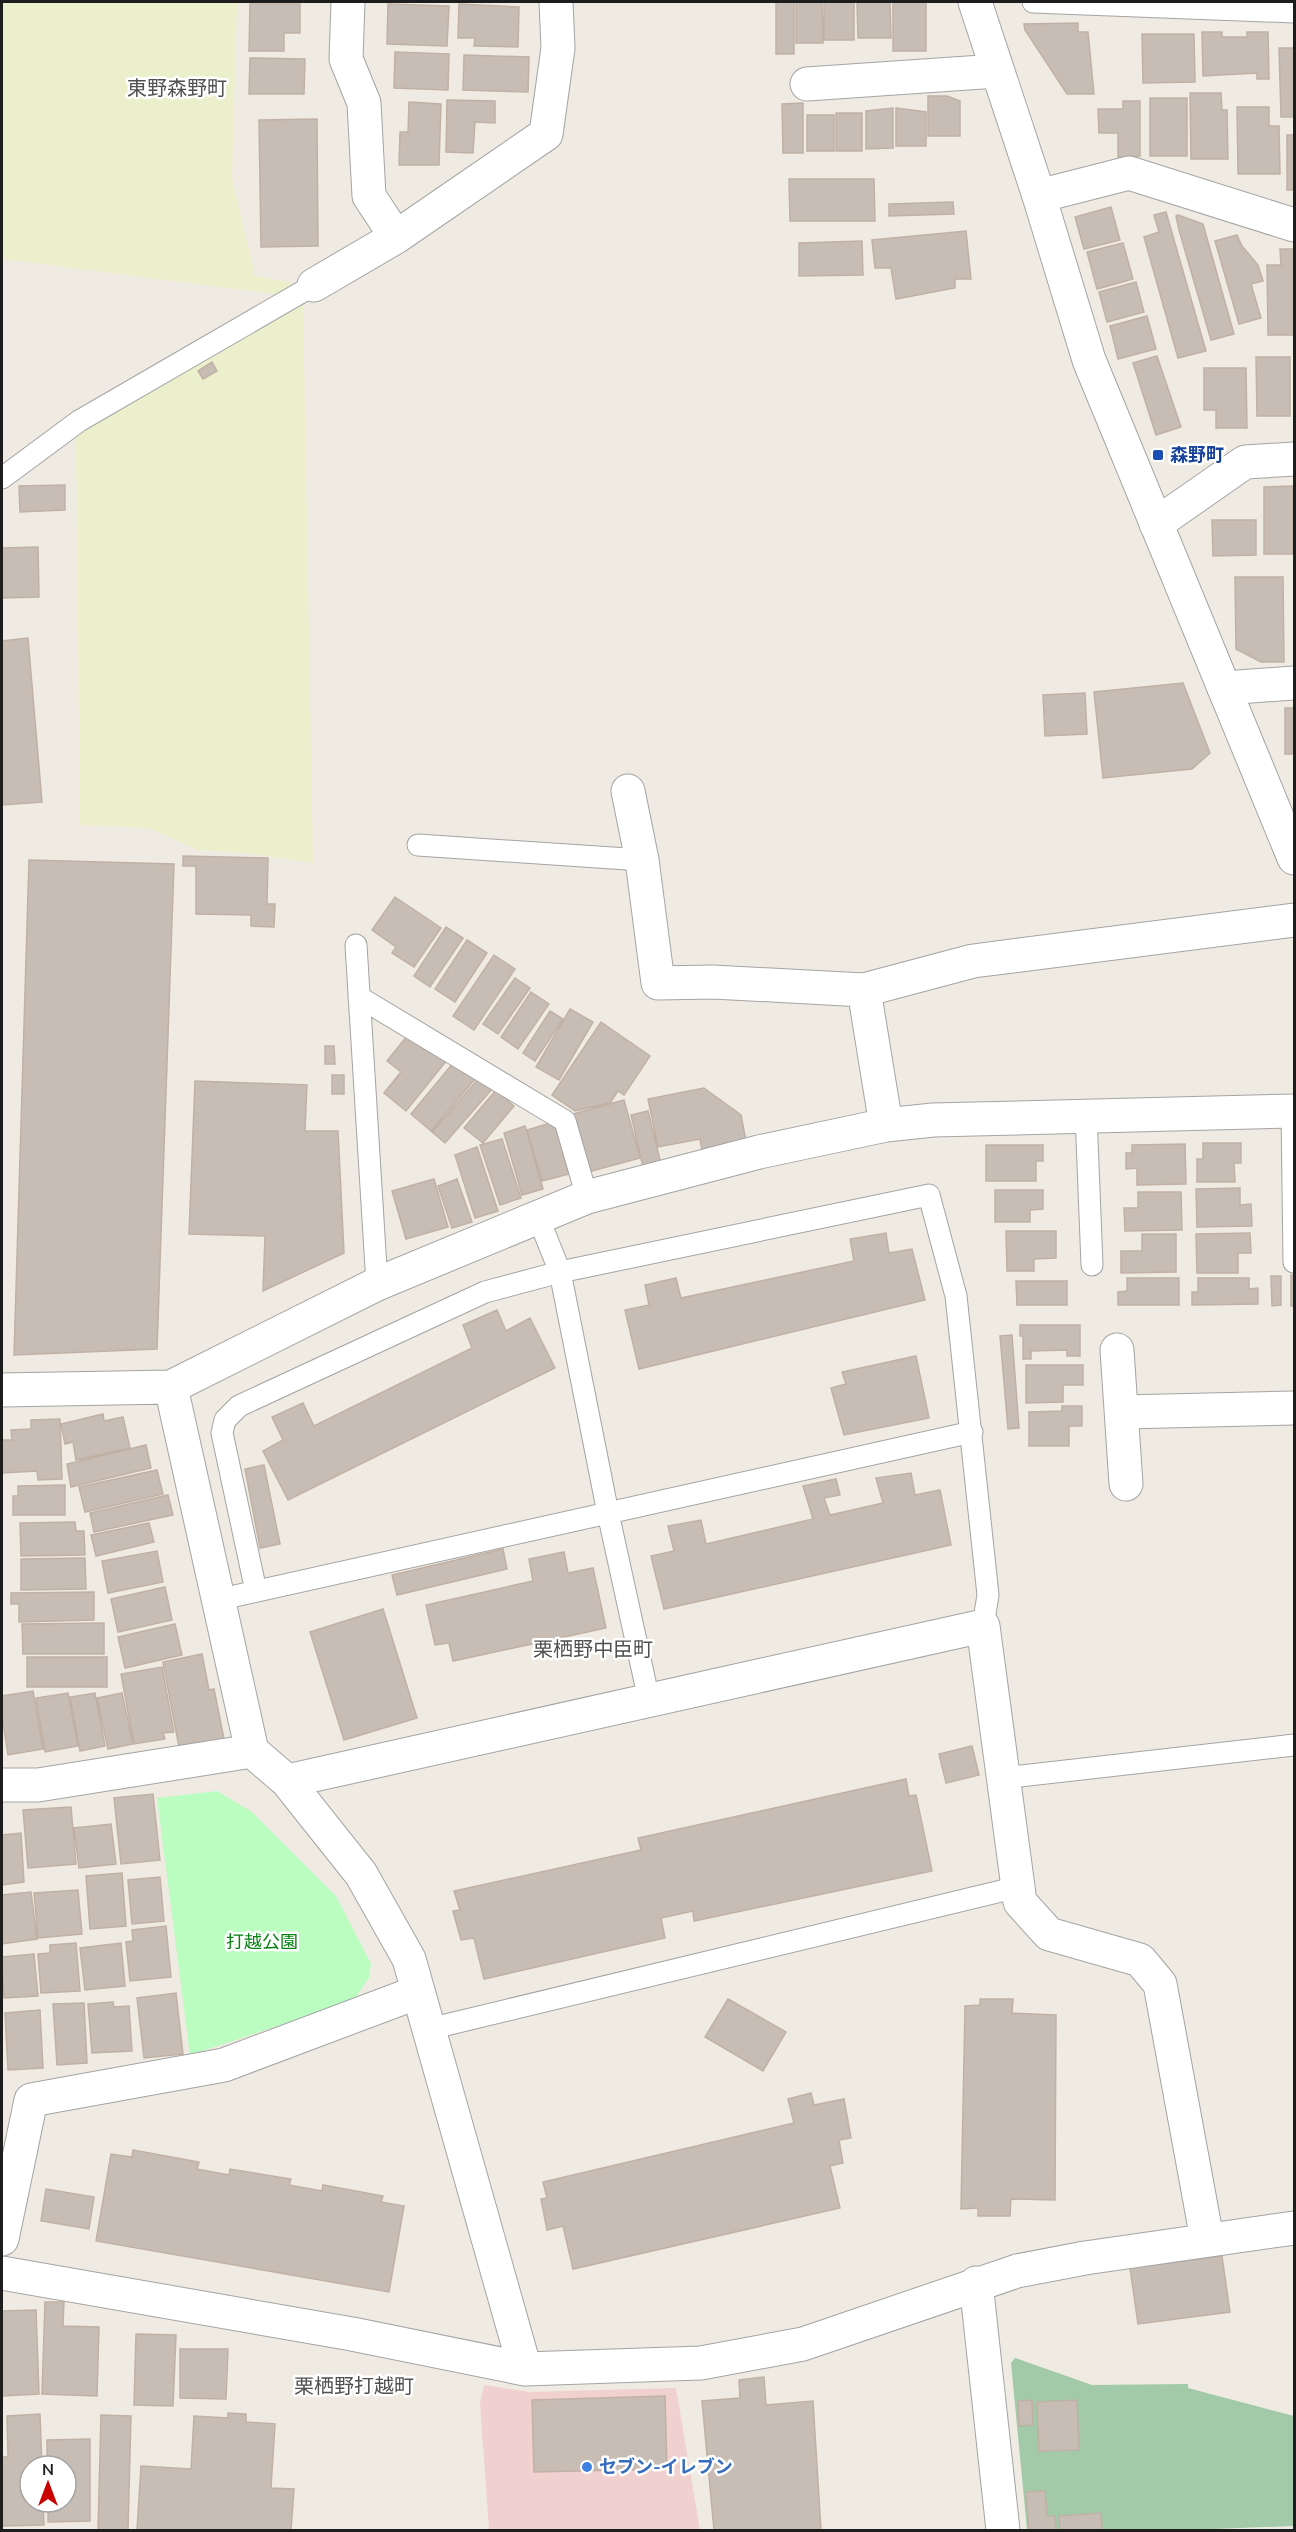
<svg xmlns="http://www.w3.org/2000/svg" width="1296" height="2532" font-family="'Nunito Sans','Noto Sans JP',sans-serif">
  <style>
    .commercial { fill: #f1d1d0 }
    .farmland { fill: #ecefcc }
    .cemetery { fill: #a2c9a8 }
    .park { fill: #bbfcc1 }
    .building { fill: #c7bdb5; stroke: #c1b1a4; stroke-width: 1.5 }
    .lines { fill: none; stroke-linecap: round; stroke-linejoin: round }
    .service-casing { stroke: #a4a4a4; stroke-width: 23 }
    .minor-casing { stroke: #a4a4a4; stroke-width: 35 }
    .tertiary-casing { stroke: #a4a4a4; stroke-width: 35 }
    .service { stroke: #fff; stroke-width: 21 }
    .minor { stroke: #fff; stroke-width: 33 }
    .tertiary { stroke: #fff; stroke-width: 33 }
    .transit-dot { fill: #1a4fb4; stroke: #fff; stroke-width: 2 }
    .shop-dot { fill: #3f7fe0; stroke: #fff; stroke-width: 2 }
    .labels { text-anchor: middle; dominant-baseline: central; stroke-width: 5; stroke-linejoin: round; paint-order: stroke }
    .transit-label { font-size: 18px; font-weight: bold; fill: #164399; stroke: #fff; text-anchor: start }
    .park-label { font-size: 18px; fill: #058110; stroke: #fff }
    .shop-label { font-size: 18px; font-weight: bold; fill: #366cbe; stroke: #fff; text-anchor: start }
    .neighbourhood-label { font-size: 20px; fill: #505050; stroke: #fff }
  </style>
  <rect width="100%" height="100%" fill="#efebe2"/>
  <!-- commercial -->
  <path class="commercial" d="M484 2385 530 2392 676 2388 700 2530H489L480 2403Z"/>
  <!-- farmland -->
  <path class="farmland" d="M2 2H237L232 178 255 276 294 283 276 294 2 259Z
    M303 303 313 863 246 853 198 850 148 828 80 825 76 435Z"/>
  <!-- cemetery -->
  <path class="cemetery" d="M1015 2358 1092 2385 1188 2384V2388L1294 2416V2526L1187 2530H1027L1011 2363Z"/>
  <!-- park -->
  <path class="park" d="M217 1791 252 1812 336 1896 371 1964 369 1978 353 2001 190 2055 157 1798Z"/>
  <!-- building -->
  <path class="building" d="M776 2H794V54H776Z
    M796 2H822L823 43H796Z
    M824 2H854V40H824Z
    M857 2H890L891 38H858Z
    M893 2H926V51H893Z
    M250 4H300V33H284V51H249Z
    M388 4 449 6 447 46 387 44Z
    M459 4 519 7 518 47 474 46 475 38H458Z
    M1078 23V32H1088L1094 94H1067L1025 30 1024 24Z
    M1202 32H1222V37H1247V32H1268L1269 79H1257V73L1203 76Z
    M1142 34H1194L1195 82 1143 83Z
    M1279 48H1294V117H1281Z
    M395 52 449 54 448 90 394 88Z
    M464 55 529 57 528 92 463 90Z
    M250 58 305 59 304 94H249Z
    M1190 93H1221L1222 110H1227L1228 159H1191Z
    M928 96H947L960 101V136H928Z
    M1150 98H1187V156H1150Z
    M447 100 495 101V123L475 122 473 153 446 152Z
    M1123 101H1140V156L1118 157V133H1099L1098 109H1123Z
    M409 102 441 104 439 165H399L400 132H408Z
    M803 103V153H783L782 104Z
    M1237 107H1269V126H1279L1280 174H1238Z
    M893 108V148L866 149V111Z
    M896 108 926 112V146H896Z
    M836 113H862V151H836Z
    M807 115H834V151H807Z
    M317 119 318 246 261 247 259 120Z
    M1287 135H1294V190H1287Z
    M789 179H874L875 221H790Z
    M953 202 954 214 889 216V204Z
    M1111 207 1120 240 1084 249 1075 217Z
    M1166 212 1206 351 1178 358 1144 237 1159 232 1154 215Z
    M1178 215 1203 224 1234 334 1211 340 1179 230 1176 216Z
    M966 231 971 279H955V288L896 299 891 268H875L872 240Z
    M1237 235 1242 246 1258 265 1263 281 1251 284 1261 318 1239 324 1215 241Z
    M862 241 863 275 799 276V243Z
    M1123 243 1133 279 1097 289 1087 252Z
    M1280 249H1294V335H1268L1267 265H1281Z
    M1136 282 1144 312 1107 322 1099 292Z
    M1147 316 1156 349 1118 359 1110 326Z
    M1157 356 1181 427 1156 435 1133 363Z
    M1256 357H1290V416H1257Z
    M212 362 217 371 203 379 198 371Z
    M1204 368H1246L1247 428H1216V410H1204Z
    M65 485V510L20 512 19 486Z
    M1293 486V554H1264V487Z
    M1212 520H1256V555L1213 556Z
    M38 547 39 597 2 598V548Z
    M1235 577H1283L1284 662H1261L1236 649Z
    M28 638 42 802 2 805V641Z
    M1183 683 1210 753 1192 769 1103 778 1094 692Z
    M1085 693 1087 734 1045 736 1043 695Z
    M1285 708H1294V754H1285Z
    M183 856 268 858 267 904H275L274 927 251 926V915L196 914V866H183Z
    M29 860 174 864 157 1349 14 1355Z
    M395 897 441 928 414 967 392 953 396 947 372 930Z
    M446 927 463 938 430 987 414 976Z
    M467 940 487 953 455 1002 435 989Z
    M494 955 515 969 474 1030 453 1016Z
    M515 978 530 988 498 1034 483 1024Z
    M531 992 549 1004 518 1049 501 1037Z
    M570 1009 593 1022 559 1080 536 1067Z
    M550 1011 563 1019 535 1061 523 1053Z
    M601 1022 650 1056 624 1095 618 1091 610 1103 575 1111 552 1095Z
    M411 1031 447 1060 406 1111 384 1093 401 1072 387 1061Z
    M325 1046H334L335 1064H325Z
    M454 1062 475 1079 431 1131 411 1114Z
    M332 1075H344V1094H332Z
    M479 1078 492 1089 445 1143 432 1132Z
    M195 1081 307 1085 305 1131H338L344 1253 263 1291 265 1236 189 1234Z
    M704 1088 741 1115 746 1141 702 1150 700 1139 658 1147 648 1099Z
    M496 1090 514 1106 483 1143 464 1128Z
    M624 1100 640 1158 588 1172 573 1114Z
    M648 1111 661 1164 643 1167 631 1115Z
    M554 1122 569 1174 542 1181 527 1130Z
    M525 1126 543 1189 522 1195 504 1133Z
    M502 1139 521 1198 500 1205 480 1145Z
    M1203 1143H1241V1163H1234L1235 1182H1197V1159H1203Z
    M1185 1144 1186 1184 1137 1185V1168L1126 1169V1153H1132V1145Z
    M986 1145H1043V1161H1036V1181H986Z
    M477 1147 498 1211 475 1218 455 1155Z
    M434 1179 448 1227 406 1239 392 1191Z
    M457 1179 472 1222 452 1228 438 1186Z
    M1240 1188V1205L1251 1204 1252 1226 1197 1227 1196 1189Z
    M995 1190H1043V1209L1030 1210V1222H995Z
    M1138 1192H1181L1182 1230 1125 1231 1124 1208H1138Z
    M1006 1231H1056V1258L1034 1259V1271H1007Z
    M886 1233 889 1253 912 1249 925 1300 639 1369 625 1310 649 1305 645 1285 676 1278 681 1298 854 1261 850 1239Z
    M1250 1233 1251 1253H1238V1273H1197L1196 1234Z
    M1142 1234H1176V1272L1121 1273V1251H1142Z
    M1291 1275H1294V1306H1291Z
    M1271 1276H1281V1305L1272 1306Z
    M1127 1278H1179V1305H1118V1292L1127 1291Z
    M1198 1278H1249V1289L1258 1288V1304L1192 1305V1292H1198Z
    M1016 1281H1067V1305H1017Z
    M497 1310 506 1331 530 1318 555 1368 288 1500 263 1451 283 1440 272 1417 303 1403 314 1426 472 1348 463 1325Z
    M1020 1325H1080V1356H1067V1350L1031 1351V1359H1023V1336H1020Z
    M1012 1335 1019 1428 1008 1429 1000 1336Z
    M916 1356 929 1418 844 1435 831 1388 846 1384 842 1372Z
    M1026 1365H1083V1385H1063V1402L1026 1403Z
    M1062 1406H1082V1426H1069V1446H1029V1412L1062 1411Z
    M103 1414 104 1421 123 1417 130 1448 76 1460 73 1442 65 1444 61 1424Z
    M60 1419 62 1479 38 1480 37 1471 2 1473V1440H12L11 1430 31 1429V1420Z
    M146 1445 151 1468 71 1487 67 1464Z
    M264 1465 280 1544 260 1548 245 1469Z
    M157 1470 163 1494 85 1512 79 1487Z
    M911 1473 915 1495 940 1490 951 1545 664 1609 651 1556 674 1551 668 1526 701 1520 706 1544 813 1519 803 1486 836 1479 840 1495 824 1498 830 1515 883 1503 876 1478Z
    M65 1485V1515H13V1496H18V1486Z
    M168 1495 173 1515 94 1532 90 1513Z
    M75 1522 76 1531H84L85 1555 21 1556 20 1523Z
    M149 1523 154 1542 96 1556 91 1535Z
    M503 1549 507 1569 397 1595 392 1575Z
    M157 1551 163 1582 108 1593 102 1561Z
    M564 1552 568 1573 593 1568 606 1628 453 1661 449 1643 435 1645 426 1605 533 1581 529 1559Z
    M85 1558 86 1589 21 1590V1559Z
    M165 1587 172 1620 118 1632 111 1599Z
    M94 1592V1620L19 1622V1604H11V1593Z
    M383 1609 417 1718 344 1740 310 1632Z
    M104 1623V1654H23L22 1624Z
    M175 1624 182 1655 125 1668 118 1637Z
    M202 1654 209 1690 214 1689 224 1739 179 1747 163 1662Z
    M27 1657H107V1687H27Z
    M162 1667 174 1732 163 1733 165 1739 134 1744 121 1674Z
    M33 1691 43 1749 8 1755 2 1716V1696Z
    M68 1693 78 1746 45 1752 36 1698Z
    M95 1693 105 1746 80 1751 70 1697Z
    M122 1693 133 1744 108 1749 97 1698Z
    M972 1746 979 1775 946 1783 939 1754Z
    M906 1779 909 1796 916 1795 932 1871 694 1921 693 1911 661 1918 665 1938 484 1979 474 1938 461 1940 453 1911 460 1910 454 1891 641 1850 638 1838Z
    M153 1794 160 1860 121 1864 114 1798Z
    M71 1807 76 1864 28 1868 23 1810Z
    M111 1824 116 1864 79 1868 74 1828Z
    M21 1833 24 1882 2 1885V1835Z
    M122 1873 126 1926 90 1929 86 1876Z
    M160 1877 164 1921 132 1924 128 1880Z
    M78 1890 82 1934 38 1938 34 1893Z
    M31 1892 37 1939 2 1944V1895Z
    M166 1926 171 1977 130 1981 126 1942 133 1941 132 1930Z
    M76 1943 80 1991 41 1993 38 1954 50 1953V1945Z
    M121 1943 125 1986 85 1990 80 1948Z
    M34 1954 38 1996 4 1998 2 1957Z
    M176 1993 183 2054 144 2058 137 1998Z
    M728 1999 786 2032 763 2071 705 2037Z
    M980 1999H1013L1012 2013 1056 2015 1055 2200 1011 2199 1010 2216H978V2208L961 2209 965 2006 980 2005Z
    M113 2002 114 2007 129 2006 132 2051 92 2053 88 2004Z
    M84 2003 87 2063 57 2065 53 2004Z
    M40 2010 43 2068 8 2070 5 2013Z
    M811 2093 814 2105 844 2099 851 2138 839 2140 843 2163 830 2166 840 2208 573 2269 563 2226 547 2230 541 2199 547 2198 543 2182 794 2123 788 2099Z
    M133 2150 199 2162 197 2169 229 2175 230 2169 291 2179 289 2185 322 2191 323 2185 383 2196 381 2202 404 2206 389 2292 96 2241 111 2154 132 2157Z
    M46 2189 94 2197 89 2229 41 2221Z
    M1222 2256 1230 2312 1138 2324 1130 2268Z
    M45 2302H64L63 2326 99 2327 97 2396 42 2394Z
    M36 2310 39 2394 2 2396V2311Z
    M136 2334 176 2335 173 2406 134 2405Z
    M180 2349H228L226 2399 180 2398Z
    M764 2377 766 2405 813 2401 821 2530H714L702 2401 740 2398 739 2380Z
    M665 2396 667 2469 534 2472 532 2400Z
    M1032 2400 1033 2425 1019 2426 1018 2401Z
    M1077 2400 1079 2450 1039 2451 1037 2402Z
    M228 2413 246 2414V2422L275 2424 271 2488 294 2489 291 2530H137L141 2466 191 2469 194 2416 228 2418Z
    M40 2414 42 2466H30V2502H43L44 2525 2 2526V2457H8L7 2416Z
    M101 2415 131 2416 128 2530H98Z
    M90 2439V2521L48 2522V2502H66V2466H47V2440Z
    M1045 2491 1047 2516H1055L1056 2530H1029L1026 2492Z
    M1101 2513 1102 2530H1060L1059 2516Z"/>
  <g class="lines">
    <defs>
      <path id="service" d="M1033 2 1294 12
        M2 478 79 421 314 285
        M418 845 642 860
        M356 945 377 1284
        M359 997 565 1121 587 1197
        M1292 1111 1294 1262
        M1086 1114 1092 1265
        M538 1217 560 1272 608 1513 649 1700
        M256 1591 222 1433 225 1420 239 1406 485 1292 560 1272 929 1195 956 1296 988 1595 983 1626
        M217 1600 972 1432
        M1003 1778 1294 1745
        M429 2029 1018 1887"/>
      <path id="minor" d="M348 2 346 59 364 103 369 196 396 237
        M807 84 997 71
        M1039 196 1129 173 1294 225
        M314 285 396 237 546 134 558 48 556 2
        M1156 524 1245 462 1294 459
        M1224 688 1294 683
        M628 791 642 860 658 983 713 982 864 990
        M886 1125 864 990 973 961 1294 920
        M1117 1350 1126 1484
        M171 1387 252 1751 287 1781 361 1874 409 1959 525 2369
        M2 1390 171 1387 377 1284 587 1197 759 1152 886 1125 933 1120 1294 1111
        M1123 1412 1294 1408
        M287 1781 983 1626 1020 1902 1049 1934 1140 1960 1160 1984 1207 2239
        M2 1785H38L252 1751
        M2 2239 31 2100 224 2065 418 1992
        M2 2273 352 2334 525 2369 701 2363 803 2344 1017 2271 1085 2258 1294 2228
        M976 2283 1003 2530"/>
      <path id="tertiary" d="M975 2 1039 196 1089 360 1294 858"/>
    </defs>
    <!-- service casing -->
    <use href="#service" class="service-casing"/>
    <!-- minor casing -->
    <use href="#minor" class="minor-casing"/>
    <!-- tertiary casing -->
    <use href="#tertiary" class="tertiary-casing"/>
    <!-- service -->
    <use href="#service" class="service"/>
    <!-- minor -->
    <use href="#minor" class="minor"/>
    <!-- tertiary -->
    <use href="#tertiary" class="tertiary"/>
  </g>
  <!-- markers -->
  <rect class="transit-dot" x="1152" y="449" width="12" height="12" rx="3"/>
  <circle class="shop-dot" cx="587" cy="2467" r="6"/>
  <g class="labels">
    <!-- transit labels -->
    <g class="transit-label">
      <text x="1170" y="455">森野町</text>
    </g>
    <!-- park labels -->
    <g class="park-label">
      <text x="262" y="1942">打越公園</text>
    </g>
    <!-- shop labels -->
    <g class="shop-label">
      <text x="599" y="2467">セブン-イレブン</text>
    </g>
    <!-- neighbourhood labels -->
    <g class="neighbourhood-label">
      <text x="177" y="88">東野森野町</text>
      <text x="593" y="1649">栗栖野中臣町</text>
      <text x="354" y="2386">栗栖野打越町</text>
    </g>
  </g>
  <!-- border -->
  <rect width="1296" height="2532" fill="none" stroke="#1d1d1d" stroke-width="6"/>
  <!-- north arrow -->
  <g transform="translate(48 2484)"><circle r="28" fill="#ffffff" stroke="#a5a5a5" stroke-width="1.5"/>
  <path d="M0-4.5L10 22L0 15L-10 22Z" fill="#ca0100"/>
  <text y="-9" font-size="16" font-weight="bold" text-anchor="middle" fill="#1d1d1d">N</text>
  </g>
</svg>
